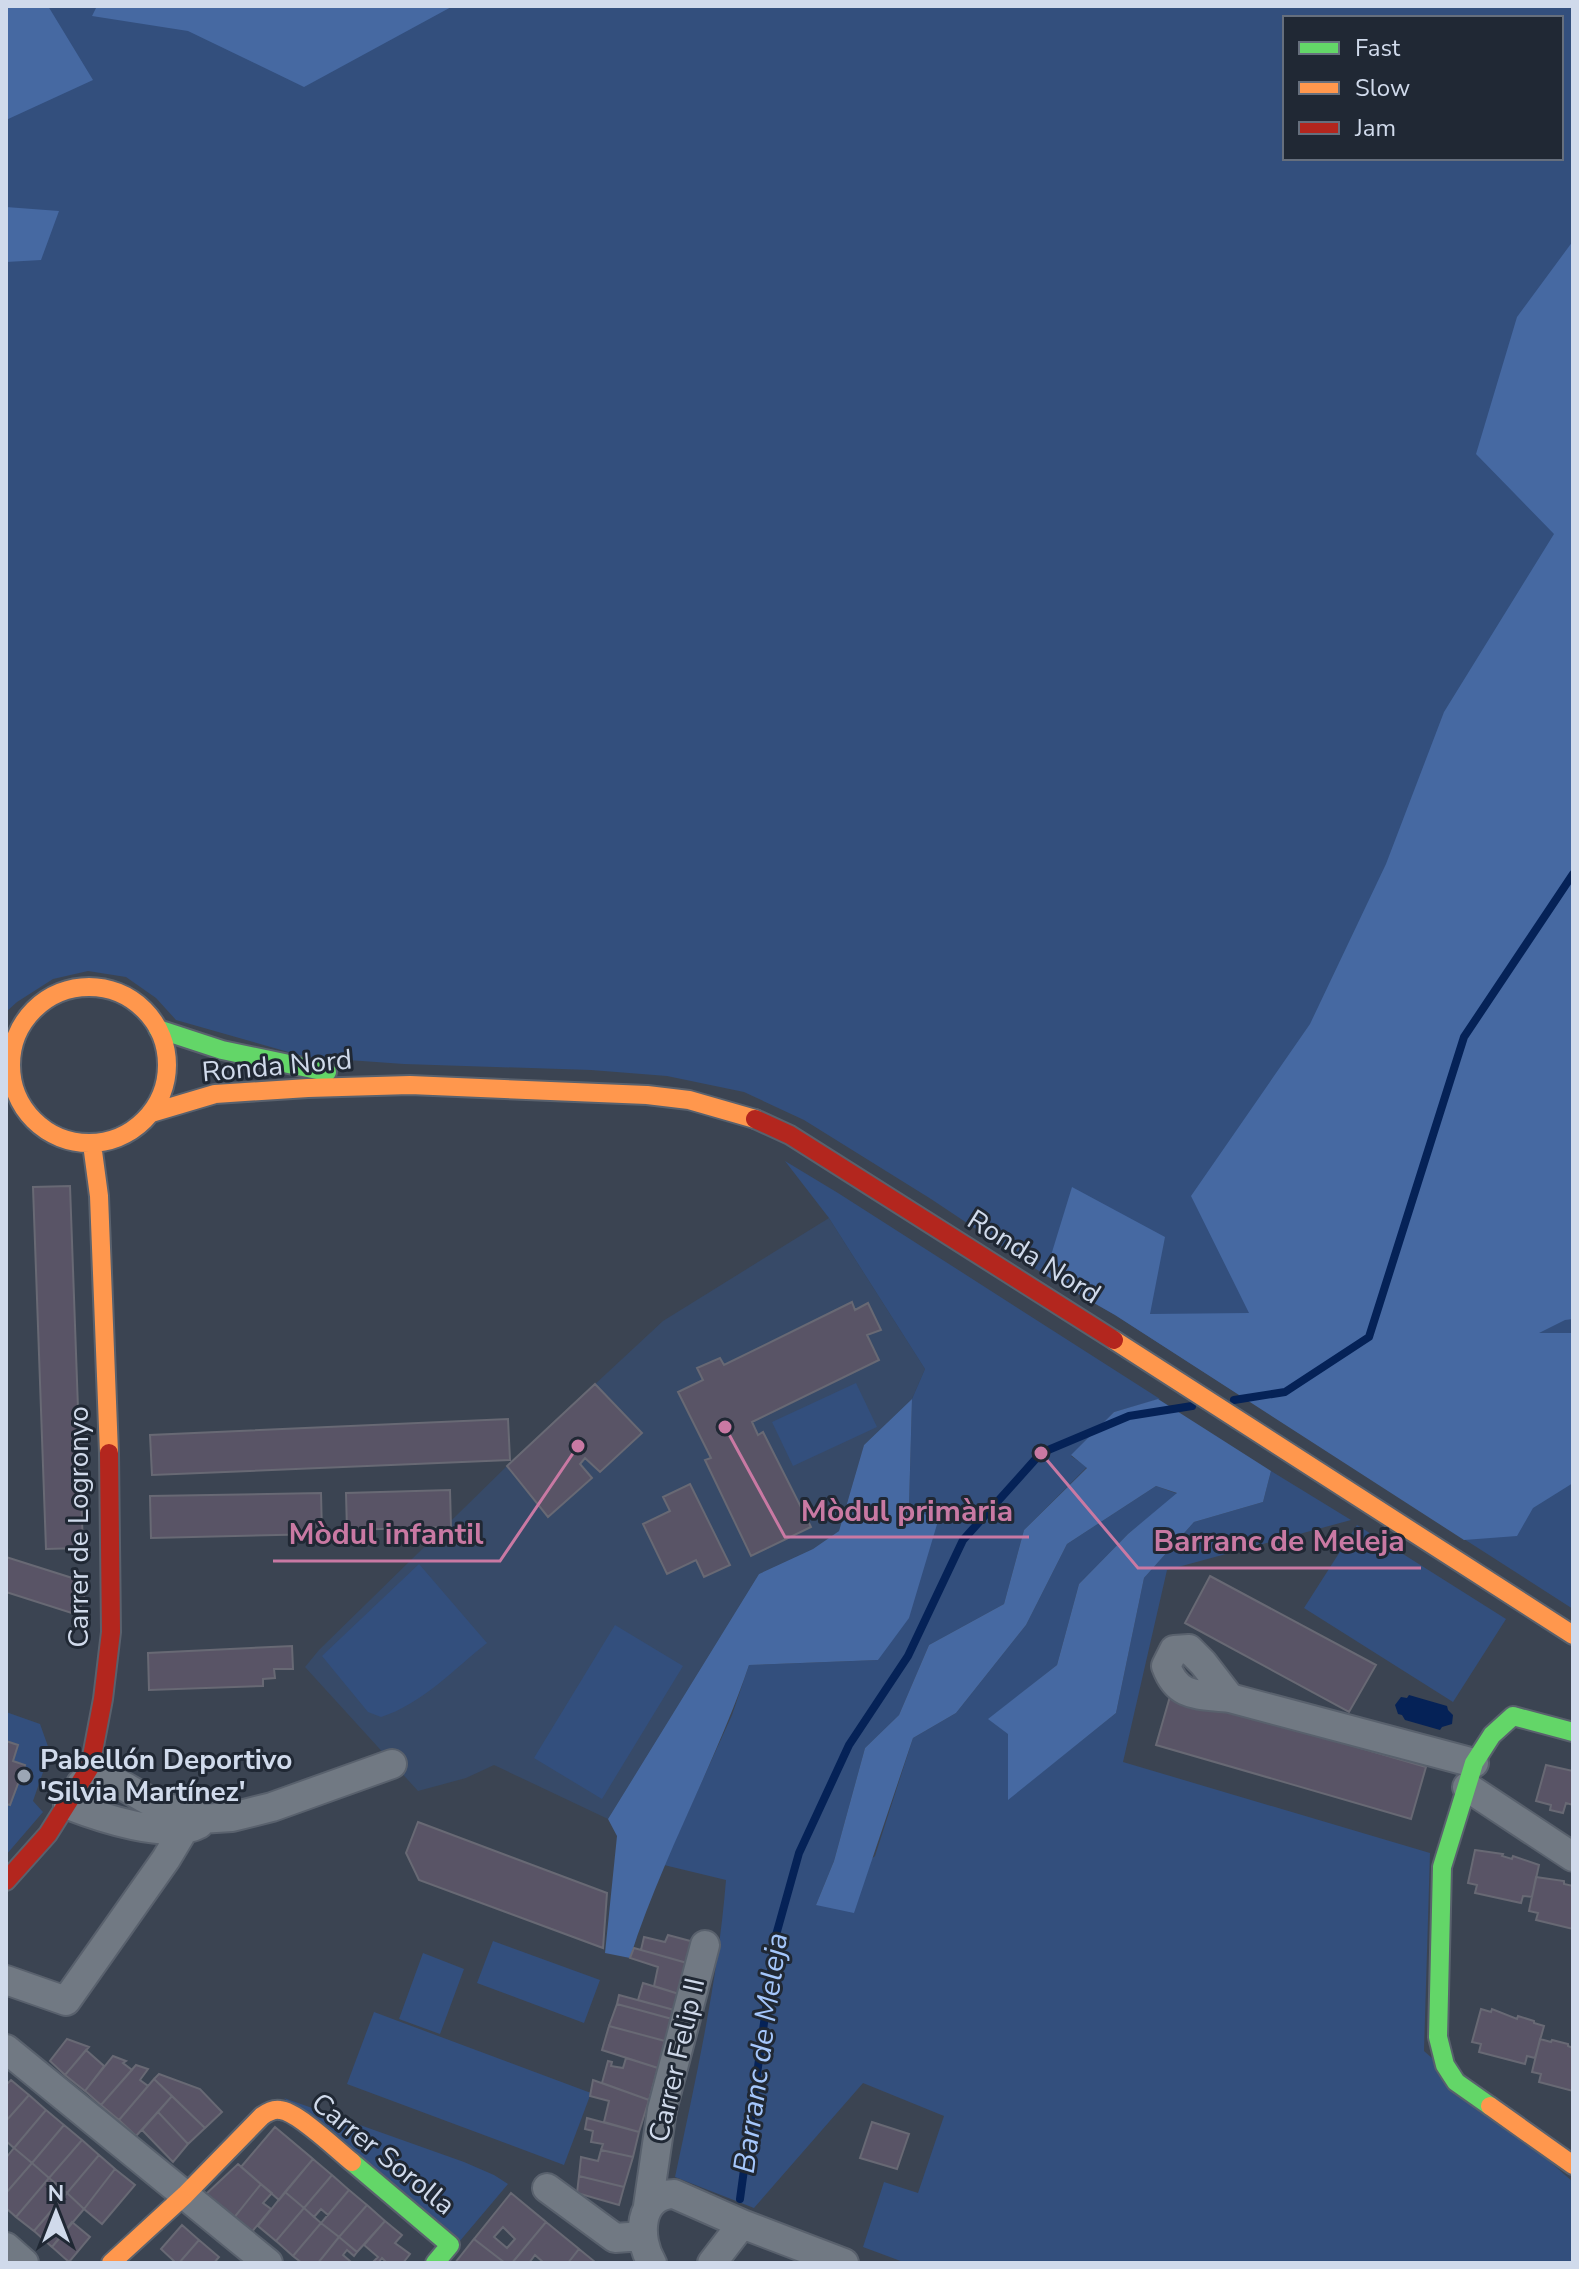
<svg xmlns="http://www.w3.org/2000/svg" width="1579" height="2269" font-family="'Nunito Sans',sans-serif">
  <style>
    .built { fill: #374a68 }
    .green { fill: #334f7d; fill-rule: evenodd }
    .forest { fill: #4669a2 }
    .water { fill: #052257 }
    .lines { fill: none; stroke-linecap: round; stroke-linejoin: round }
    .stream { stroke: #052257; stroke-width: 8 }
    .building { fill: #595466; stroke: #686974; stroke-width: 2; fill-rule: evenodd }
    .street-casing { stroke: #59616d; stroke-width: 32 }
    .fast-casing { stroke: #59616d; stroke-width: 22 }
    .slow-casing { stroke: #59616d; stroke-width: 22 }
    .jam-casing { stroke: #59616d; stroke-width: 22 }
    .street { stroke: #717983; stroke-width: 28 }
    .fast { stroke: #63d668; stroke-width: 18 }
    .slow { stroke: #ff974d; stroke-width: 18 }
    .jam { stroke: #b3261e; stroke-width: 18 }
    .poi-dot { fill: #9ca6b5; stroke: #202834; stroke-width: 3 }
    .labels { text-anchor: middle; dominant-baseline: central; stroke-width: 6; stroke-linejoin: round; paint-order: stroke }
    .street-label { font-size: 28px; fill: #d0daeb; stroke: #202834 }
    .poi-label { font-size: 28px; font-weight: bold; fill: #d0daeb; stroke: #202834; text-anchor: start }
    .water-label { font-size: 30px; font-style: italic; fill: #a5c7fc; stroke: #202834 }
    .leader { fill: none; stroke: #c979a3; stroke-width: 3 }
    .callout-dot { fill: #c979a3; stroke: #202834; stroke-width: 3 }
    .callout-label { font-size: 30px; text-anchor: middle; font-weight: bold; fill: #c979a3; stroke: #202834; stroke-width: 6; stroke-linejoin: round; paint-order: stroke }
  </style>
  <rect width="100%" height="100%" fill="#3b4452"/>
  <!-- built -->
  <path class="built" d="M829 1218 925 1369 912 1399 864 1445 839 1531 813 1549 759 1574 608 1819 494 1765 466 1778 418 1791 305 1667 319 1650 507 1466 663 1321Z"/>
  <!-- green -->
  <path class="green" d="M6 6H1573V1609L1115 1315 1045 1275 931 1199 804 1120 744 1092 667 1076 591 1070 404 1064 306 1057 176 1020 156 998 126 977 88 971 53 979 17 1002 6 1012ZM1285 18H1561V158H1285Z
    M785 1161 838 1193 1160 1399 1114 1412 1071 1456 1087 1467 1024 1530 1004 1604 929 1645 899 1715 865 1748 834 1861 816 1905 875 1856 913 1738 956 1713 1026 1625 1067 1544 1156 1486 1178 1494 1128 1534 1079 1584 1057 1665 989 1719 1008 1733V1799L1116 1713 1144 1578 1194 1522 1263 1502 1271 1471 1351 1520 1167 1570 1123 1762 1430 1853 1424 2051 1573 2182V2263H906L863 2247 884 2182 918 2193 944 2116 863 2083 754 2208 675 2177C696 2078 718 1980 726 1880L664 1865 732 1715 749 1665 878 1660 937 1521 909 1506 912 1399 925 1369 829 1218Z
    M856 1383 877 1427 793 1466 772 1422Z
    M1357 1525 1506 1619 1453 1702 1304 1608Z
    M419 1564 487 1643C454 1669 422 1704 381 1717L368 1712 322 1656Z
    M615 1625 683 1666 602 1799 534 1758Z
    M6 1712 40 1724 50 1752 33 1801 43 1812 6 1855Z
    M493 1941 600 1980 584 2023 477 1983Z
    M423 1953 464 1969 440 2034 399 2019Z
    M374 2012 591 2093 564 2165 347 2084Z
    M284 2098 464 2162 494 2175 508 2184 459 2242Z"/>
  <!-- forest -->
  <path class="forest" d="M6 6H48L93 80 6 120Z
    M97 6H453L304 87 188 31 92 16Z
    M6 207 59 211 41 260 6 262Z
    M1573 241V1319L1565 1320 1539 1333H1573V1483L1533 1508 1517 1536 1464 1540 1115 1315 1045 1275 1072 1187 1165 1237 1150 1314 1249 1313 1191 1196 1310 1024 1386 864 1444 712 1554 534 1476 454 1517 317Z
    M912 1399 909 1506 938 1521 909 1618 878 1660 749 1665C715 1765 662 1857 630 1958L605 1953 617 1836 608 1819 759 1574 813 1549 839 1531 864 1445Z
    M1158 1399 1271 1471 1263 1502 1194 1522 1144 1578 1116 1713 1008 1800V1734L988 1719 1057 1665 1079 1584 1128 1534 1177 1493 1156 1486 1067 1544 1026 1625 956 1713 913 1738 854 1913 816 1905 834 1861 865 1748 899 1715 929 1645 1004 1604 1024 1530 1087 1468 1071 1455 1114 1412Z"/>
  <!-- water -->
  <path class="water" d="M1409 1695 1447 1706 1448 1710 1453 1715 1452 1724 1442 1727 1440 1730 1405 1720 1402 1715 1398 1714 1395 1705 1401 1697 1407 1698Z"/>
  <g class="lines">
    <!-- stream -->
    <path class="stream" d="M1234 1400 1285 1392 1369 1337 1464 1037 1573 874
      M740 2199 776 1935 799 1853 849 1745 908 1656 963 1540 1041 1453 1129 1416 1192 1406"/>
  </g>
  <!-- building -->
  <path class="building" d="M70 1186 83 1548 46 1549 33 1187Z
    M852 1302 855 1310 868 1303 881 1330 867 1335 879 1360 752 1422 758 1435 763 1432 811 1527 751 1556 705 1460 711 1458 678 1392 703 1380 697 1368 720 1358 724 1365Z
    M595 1384 642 1433 600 1472 585 1458 580 1464 592 1478 548 1517 507 1466Z
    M508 1419 510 1460 152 1475 150 1435Z
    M690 1484 730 1565 704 1577 696 1560 667 1574 643 1524 670 1511 663 1497Z
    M450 1490 451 1527 347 1530 346 1493Z
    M321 1493 322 1534 151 1538 150 1496Z
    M6 1557 88 1583 78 1615 6 1592Z
    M1210 1576 1376 1665 1349 1712 1185 1623Z
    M292 1646 293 1669H274L275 1678 263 1679V1686L149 1690 148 1653Z
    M1171 1693 1426 1767 1411 1819 1156 1745Z
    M6 1741 18 1745 13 1761 25 1765 10 1805 6 1804Z
    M1546 1765 1573 1771V1805L1566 1803 1563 1813 1550 1810 1551 1805 1536 1801Z
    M418 1822 607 1893 603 1948 419 1880 406 1853Z
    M1475 1850 1503 1854 1502 1856 1512 1859 1513 1856 1539 1865 1532 1897 1523 1896 1521 1903 1475 1893 1477 1885 1468 1883Z
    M1536 1877 1564 1881V1884L1573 1886V1929L1536 1920 1538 1913 1529 1911Z
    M668 1935 694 1942 687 1963 641 1950 644 1937 665 1942Z
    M634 1948 687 1963 679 1994 654 1986 658 1967 630 1958Z
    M643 1983 679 1994 674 2010 638 2000Z
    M619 1995 674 2010 672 2019 617 2004Z
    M617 2004 672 2019 665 2041 609 2026Z
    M1481 2009 1491 2012 1492 2009 1517 2019 1518 2016 1534 2021V2023L1544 2026 1535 2058 1527 2056 1525 2064 1479 2052 1481 2044 1472 2042Z
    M609 2026 665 2041 658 2068 602 2050Z
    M67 2039 89 2047 65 2075 50 2061Z
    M1540 2039 1551 2042 1552 2040 1568 2044V2046L1573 2048V2091L1539 2082 1541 2074 1532 2072Z
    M86 2050 104 2066 85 2091 65 2075Z
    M113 2056 126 2061 123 2063 132 2070 101 2105 85 2091Z
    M626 2058 658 2068 649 2100 602 2083 608 2061 612 2062 611 2066 623 2068Z
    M136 2065 148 2069 140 2080 148 2086 119 2120 101 2105Z
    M159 2074 200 2089 222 2112 205 2128 154 2079Z
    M154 2079 172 2096 136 2136 119 2120Z
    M11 2080 29 2095 6 2121V2085Z
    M593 2080 649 2100 639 2132 604 2122 609 2101 590 2096Z
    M29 2095 46 2110 14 2148 6 2141V2121Z
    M172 2096 205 2128 188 2144 158 2112Z
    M46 2110 64 2125 32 2163 14 2148Z
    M158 2112 188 2144 173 2162 142 2130Z
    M587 2118 639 2132 633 2157 601 2150 603 2144 591 2142 593 2131 585 2129Z
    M872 2122 909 2134 897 2169 860 2158Z
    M64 2125 82 2140 49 2178 32 2163Z
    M275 2127 313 2159 279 2200 241 2167Z
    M82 2140 99 2155 67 2193 49 2178Z
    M14 2148 32 2163 6 2193V2158Z
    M601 2150 633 2157 624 2187 579 2176 581 2157 598 2161Z
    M99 2155 115 2169 84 2209 67 2193Z
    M313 2159 332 2175 304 2208 285 2192Z
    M32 2163 49 2178 16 2217 6 2208V2193Z
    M238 2164 261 2184 233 2219 206 2194Z
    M115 2169 135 2185 102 2224 84 2209Z
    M332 2175 349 2190 328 2215 321 2209 314 2217 304 2208Z
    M579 2176 624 2187 619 2205 577 2193Z
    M49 2178 60 2187 51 2199 57 2204 34 2231 16 2217Z
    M261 2184 272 2193 263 2203 271 2209 250 2234 233 2219Z
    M349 2190 367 2205 339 2237 321 2223Z
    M285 2192 304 2208 276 2241 258 2226Z
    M67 2193 84 2209 52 2247 34 2231Z
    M511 2193 546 2222 512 2263H505L474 2239ZM503 2227 515 2239 507 2248 494 2237Z
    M367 2205 385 2221 357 2252 339 2237Z
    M304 2208 321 2223 293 2256 276 2241Z
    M385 2221 402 2235 395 2243 410 2254 403 2263H387L382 2258 378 2263H372L378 2257 364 2245Z
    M72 2222 90 2237 69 2262 52 2247Z
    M546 2222 579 2249 568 2263H544L535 2255 529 2263H512Z
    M321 2223 339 2237 318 2263H302L293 2256Z
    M182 2225 199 2240 179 2263H176L161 2249Z
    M339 2237 357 2252 354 2256 347 2250 343 2255 350 2261 348 2263H318Z
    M474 2239 505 2263H455Z
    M199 2240 219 2257 214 2263H179Z
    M579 2249 595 2262 597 2263H568Z"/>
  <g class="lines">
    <defs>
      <path id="street" d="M1230 1698C1199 1694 1178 1699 1166 1666L1174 1650 1189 1649 1203 1663 1230 1698 1474 1763
        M81 1784C117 1773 122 1788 152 1802 165 1808 181 1812 195 1815L200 1819 232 1817 272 1807 392 1764
        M1467 1787 1573 1857
        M68 1805C99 1817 169 1841 199 1824
        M6 1980 66 2001 166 1859 184 1829
        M6 2049 268 2263
        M547 2188 615 2238 643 2236
        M648 2206 662 2110 705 1945
        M6 2247 24 2263
        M652 2263C637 2239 638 2194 674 2194L742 2224 844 2263
        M712 2263 742 2224"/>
      <path id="fast" d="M158 1029 222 1050 327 1072
        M1490 2106 1456 2082 1445 2065 1438 2037 1442 1867 1474 1763 1492 1735 1513 1716 1573 1732
        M352 2162 450 2245 435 2263"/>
      <path id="slow" d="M11 1065a78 78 0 1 1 156 0a78 78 0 1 1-156 0Z
        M151 1113 215 1094 308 1088 410 1085 647 1095 689 1100 755 1119
        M92 1144 99 1196 109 1453
        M1114 1340 1573 1635
        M1490 2106 1573 2165
        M111 2263 185 2195 262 2116C268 2112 273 2109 280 2110 297 2111 337 2150 352 2162"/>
      <path id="jam" d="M755 1119 790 1135 1114 1340
        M6 1881 48 1834 90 1767 103 1699 111 1632 109 1453"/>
    </defs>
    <!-- street casing -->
    <use href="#street" class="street-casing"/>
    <!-- fast casing -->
    <use href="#fast" class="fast-casing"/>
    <!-- slow casing -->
    <use href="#slow" class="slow-casing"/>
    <!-- jam casing -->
    <use href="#jam" class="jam-casing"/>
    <!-- street -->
    <use href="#street" class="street"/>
    <!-- fast -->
    <use href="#fast" class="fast"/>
    <!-- slow -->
    <use href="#slow" class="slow"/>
    <!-- jam -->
    <use href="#jam" class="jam"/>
  </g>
  <!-- markers -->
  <circle class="poi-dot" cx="24" cy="1776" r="8"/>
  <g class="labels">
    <!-- street labels -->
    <g class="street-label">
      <text transform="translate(277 1066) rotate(-5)">Ronda Nord</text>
      <text transform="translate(1034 1257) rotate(32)">Ronda Nord</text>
      <text transform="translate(79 1527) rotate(-90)">Carrer de Logronyo</text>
      <text transform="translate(677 2060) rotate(-77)">Carrer Felip II</text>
      <text transform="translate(383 2154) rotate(39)">Carrer Sorolla</text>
    </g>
    <!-- poi labels -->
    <g class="poi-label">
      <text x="40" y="1760">Pabellón Deportivo<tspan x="40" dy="32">'Silvia Martínez'</tspan></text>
    </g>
    <!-- water labels -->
    <g class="water-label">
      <text transform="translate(761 2053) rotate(-82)">Barranc de Meleja</text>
    </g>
  </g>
  <!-- callouts -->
  <path class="leader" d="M725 1427L785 1537H1029M578 1446L500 1561H273M1041 1453L1138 1568H1421"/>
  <g class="callout-dot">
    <circle cx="725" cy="1427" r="8"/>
    <circle cx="578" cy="1446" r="8"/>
    <circle cx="1041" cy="1453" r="8"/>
  </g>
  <g class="callout-label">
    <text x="907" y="1521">Mòdul primària</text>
    <text x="386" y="1544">Mòdul infantil</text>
    <text x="1279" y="1551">Barranc de Meleja</text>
  </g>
  <!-- border -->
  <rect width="1579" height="2269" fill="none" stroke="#d0daeb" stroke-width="16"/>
  <!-- legend -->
  <rect x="1283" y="16" width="280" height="144" fill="#202834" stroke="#666f7d" stroke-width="2"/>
  <rect x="1299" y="42" width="40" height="12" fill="#63d668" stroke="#666f7d" stroke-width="2"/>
  <text x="1355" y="56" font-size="24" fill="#d0daeb">Fast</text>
  <rect x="1299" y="82" width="40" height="12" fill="#ff974d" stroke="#666f7d" stroke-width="2"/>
  <text x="1355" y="96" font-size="24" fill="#d0daeb">Slow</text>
  <rect x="1299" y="122" width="40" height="12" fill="#b3261e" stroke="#666f7d" stroke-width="2"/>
  <text x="1355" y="136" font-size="24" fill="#d0daeb">Jam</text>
  <!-- north arrow -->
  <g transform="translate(56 2213)" stroke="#202834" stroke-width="6" paint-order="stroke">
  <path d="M0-6L14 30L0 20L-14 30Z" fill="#d0daeb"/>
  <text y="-12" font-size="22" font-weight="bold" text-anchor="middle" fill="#d0daeb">N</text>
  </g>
</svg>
